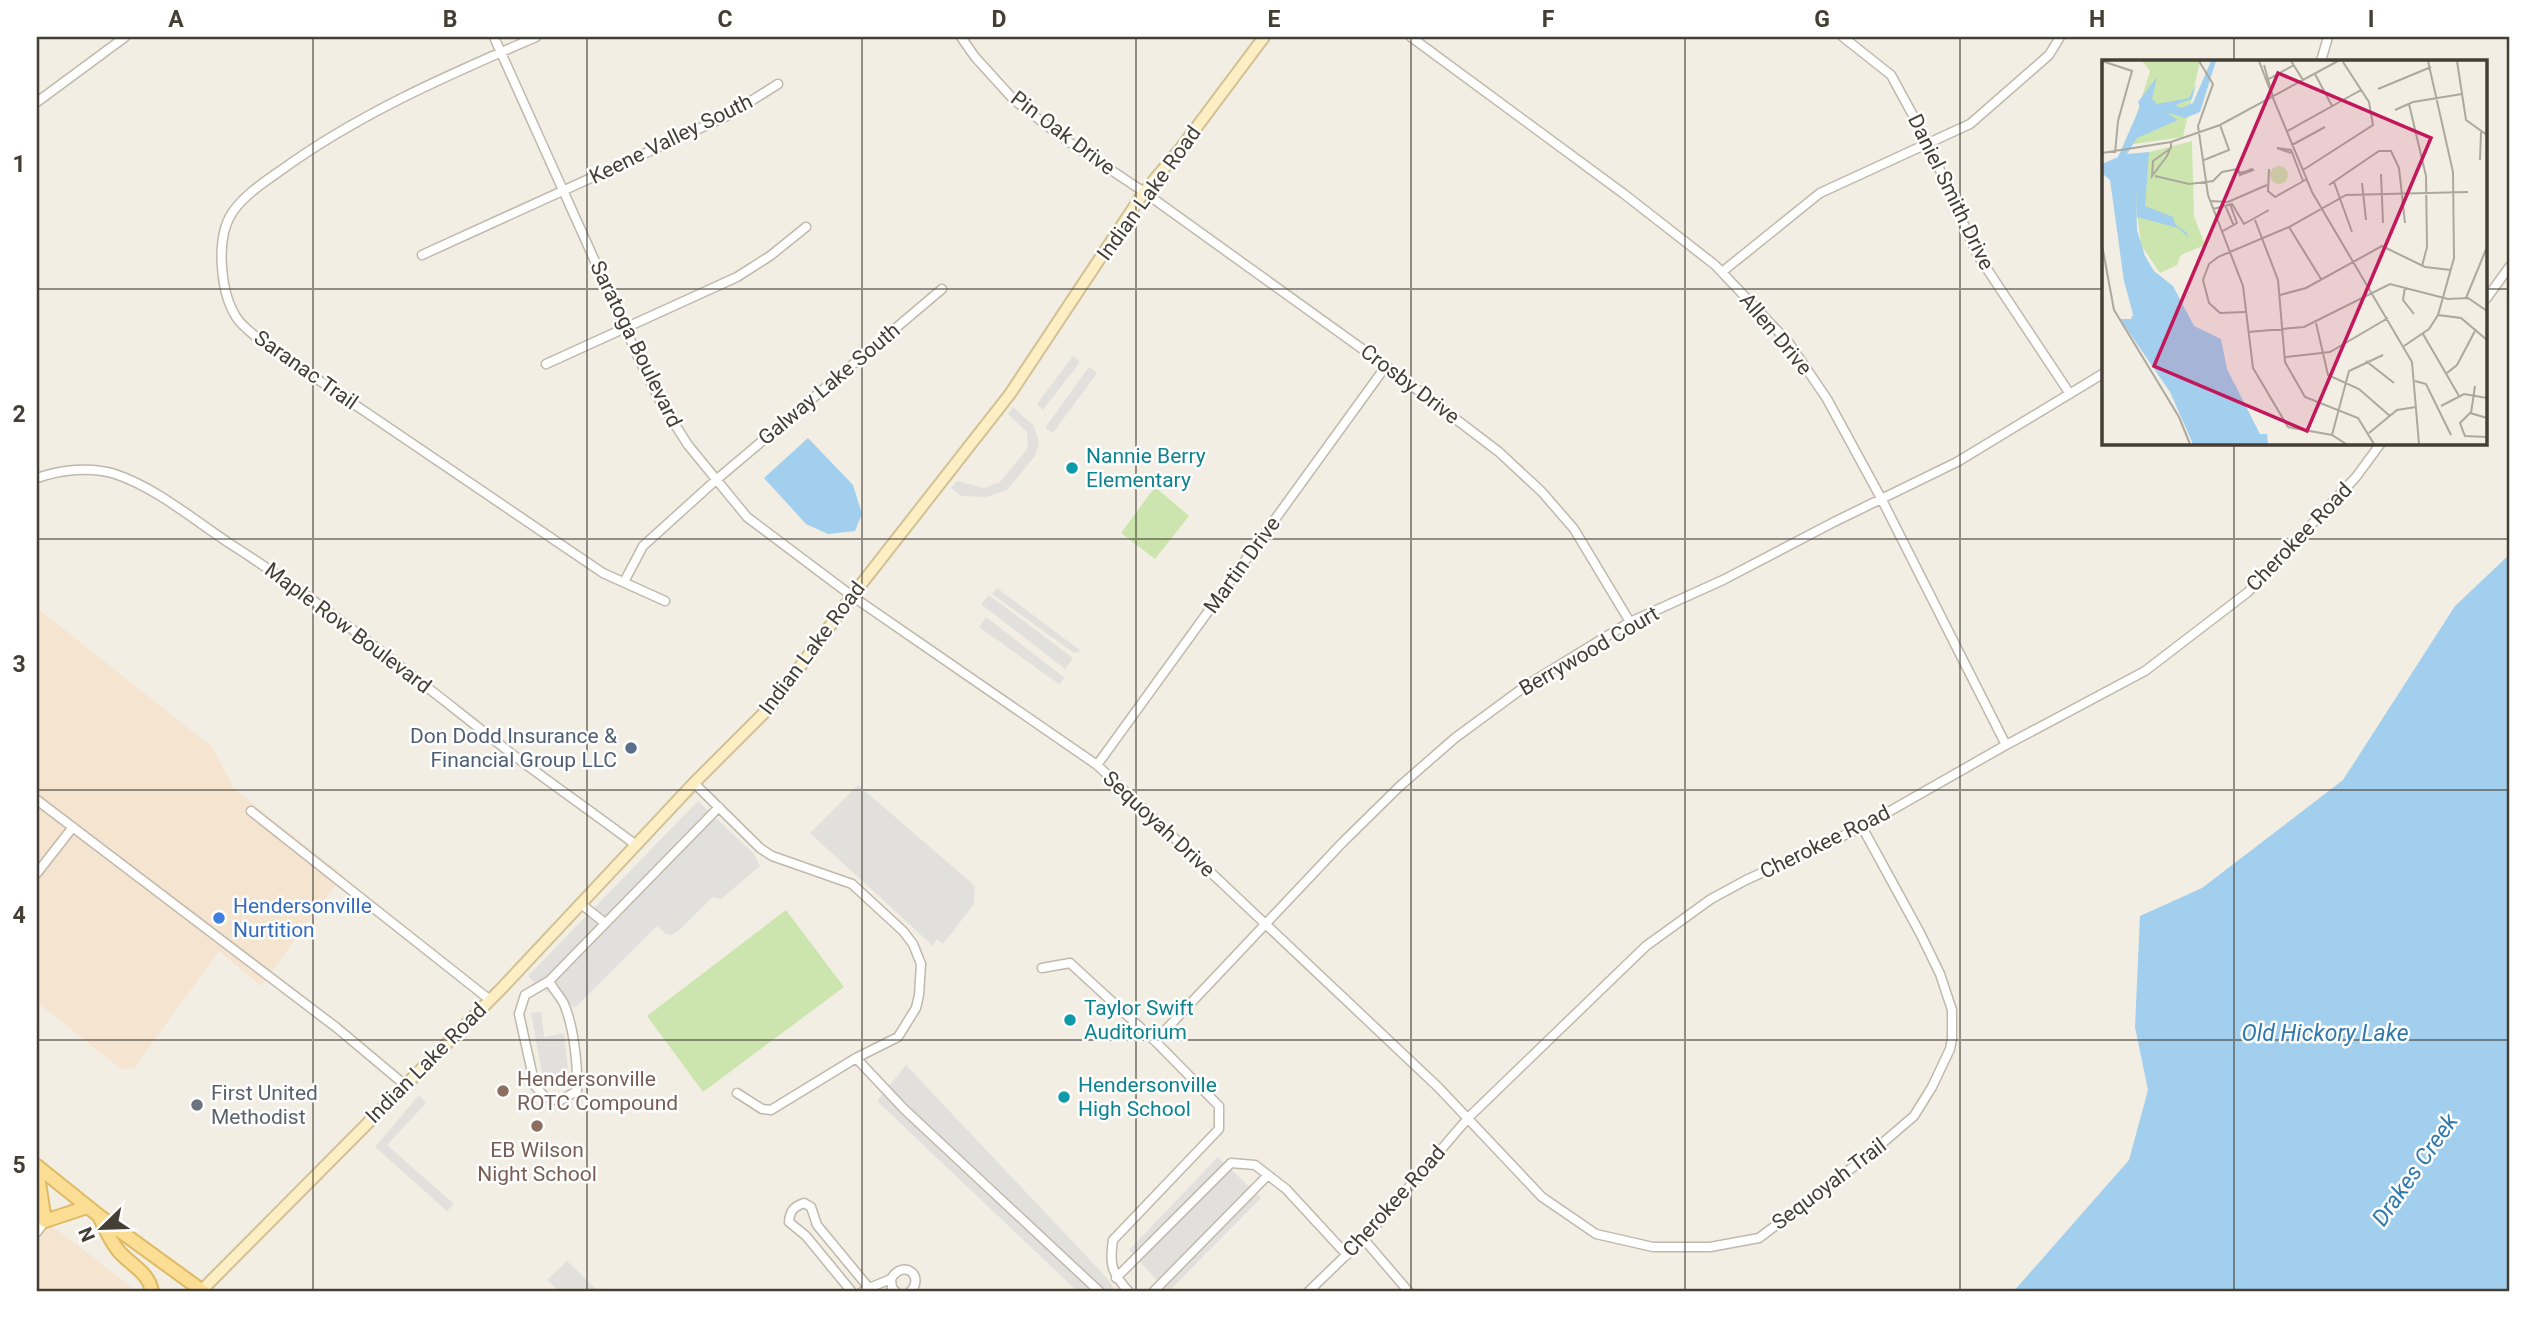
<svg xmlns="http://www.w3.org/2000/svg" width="2547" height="1329" font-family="Roboto,sans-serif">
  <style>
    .commercial { fill: #f4e4d0 }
    .green { fill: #cce5ae }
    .parking { fill: #e2e0dd }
    .water { fill: #a2cfed }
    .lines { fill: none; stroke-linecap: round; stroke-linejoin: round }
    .street-casing { stroke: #c0b8aa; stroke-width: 11 }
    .secondary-casing { stroke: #d1c195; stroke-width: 14 }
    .primary-casing { stroke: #dfba65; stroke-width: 16 }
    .street { stroke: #fff; stroke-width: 8 }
    .secondary { stroke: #fdefc3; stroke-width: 10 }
    .primary { stroke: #fbdd94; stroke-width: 12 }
    .grid { fill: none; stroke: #443e34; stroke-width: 2; stroke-opacity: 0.55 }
    .culture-dot { fill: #0f9aa8; stroke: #fff; stroke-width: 2.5 }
    .service-dot { fill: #5c6f8a; stroke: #fff; stroke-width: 2.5 }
    .shop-dot { fill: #3f7fe0; stroke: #fff; stroke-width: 2.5 }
    .education-dot { fill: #8d6e63; stroke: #fff; stroke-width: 2.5 }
    .worship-dot { fill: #6b7280; stroke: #fff; stroke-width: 2.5 }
    .labels { text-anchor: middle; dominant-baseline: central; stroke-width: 5; stroke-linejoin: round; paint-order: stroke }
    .street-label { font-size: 21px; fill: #443e34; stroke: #fff }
    .culture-label { font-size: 21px; fill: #0d838f; stroke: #fff; text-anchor: start }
    .service-label { font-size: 21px; fill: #4e5e75; stroke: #fff; text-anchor: end }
    .shop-label { font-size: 21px; fill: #366cbe; stroke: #fff; text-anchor: start }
    .education-label { font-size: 21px; fill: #785e54; stroke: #fff; text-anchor: start }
    .worship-label { font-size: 21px; fill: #5b616d; stroke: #fff; text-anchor: start }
    .water-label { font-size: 23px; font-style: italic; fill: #3178ac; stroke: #fff }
    .inset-road { fill: none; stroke: #aca89e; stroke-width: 2 }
    .view { fill: #c2185b; fill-opacity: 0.15; stroke: #c2185b; stroke-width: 3.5 }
    .inset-edge { fill: none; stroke: #443e34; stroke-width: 3.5 }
    .neatline { fill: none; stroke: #443e34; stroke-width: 2.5 }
    .grid-label { font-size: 23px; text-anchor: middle; font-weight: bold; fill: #443e34 }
  </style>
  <rect width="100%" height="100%" fill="#f2eee4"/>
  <!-- commercial -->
  <path class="commercial" d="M37 608 212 747 234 789 343 875 261 986 219 951 134 1068 121 1069 37 1002Z
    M37 1215 98 1261 137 1292H37Z"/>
  <!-- green -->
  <path class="green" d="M1155 487 1189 516 1155 559 1121 533Z
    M786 910 844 987 703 1092 647 1016Z"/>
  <!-- parking -->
  <path class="parking" d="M1073 356 1080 362 1043 410 1037 404Z
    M1089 367 1097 373 1053 433 1045 428Z
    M1013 407 1034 426 1039 443 1035 456 1007 490 986 497 961 496 951 488 957 481 984 488 1000 482 1028 448 1027 432 1008 414Z
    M997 588 1081 651 1074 653 992 594Z
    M989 595 1073 658 1065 669 981 604Z
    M986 617 1065 678 1059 684 979 627Z
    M858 785 975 886 974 904 943 944 937 939 933 946 810 833Z
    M698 801 754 854 760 866 721 899 713 897 677 932 671 935 666 934 657 926 575 1008 539 987 528 976Z
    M541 1012 544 1037 564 1033 569 1079 544 1084 531 1013Z
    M906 1065 1107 1278 1116 1292H1078L877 1101Z
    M419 1095 426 1103 387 1145 454 1204 447 1211 375 1147Z
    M1218 1157 1261 1198 1168 1292 1129 1250Z
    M567 1261 597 1290 594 1292H560L547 1280Z"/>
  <!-- water -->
  <path class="water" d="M808 438 853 485 862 514 855 531 828 534 806 524 764 478Z
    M2510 554V1292H2013L2129 1160 2148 1090 2135 1027 2140 916 2202 888 2343 780 2455 606Z"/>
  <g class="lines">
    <defs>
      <path id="street" d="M494 37 639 359 661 403 688 445 747 517 852 596 1097 765 1438 1087 1542 1197 1596 1234 1653 1247H1710L1759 1238 1865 1158 1914 1116 1932 1087 1950 1049 1952 1039V1010L1940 974 1920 933 1862 827
        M536 37C448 75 358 114 280 171 264 182 243 196 232 213 215 239 220 296 239 321 244 327 252 333 258 339L603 573 665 601
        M961 37 975 57 1014 100 1063 138 1144 192 1386 366 1499 452 1542 492 1574 529 1630 622
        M1411 37 1624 194 1715 265 1789 343 1827 399 1882 500 2006 745
        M1843 37 1891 75 1928 143 1977 254 2070 394
        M2321 61 2328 37
        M37 102 125 37
        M422 255 729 115 778 84
        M1722 272 1820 193 1970 124 2049 55 2060 37
        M2486 299 2510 266
        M546 364 737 277 770 256 806 227
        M37 478C60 470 90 466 115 474 157 488 195 521 232 545 330 608 420 682 512 754 553 785 595 814 636 845
        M624 582 643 546 716 480 942 289
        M1097 765 1386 366
        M694 783 760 848 772 856 852 884 903 931 913 944 921 964 919 995 916 1008 898 1037 856 1058 771 1110 762 1109 737 1093
        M37 800 337 1028 405 1085
        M251 811 490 1000
        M37 873 73 827
        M581 904 605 923
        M1042 968 1070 963 1155 1041 1219 1106V1129L1113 1240C1109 1265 1112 1273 1129 1292
        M549 981C553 989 560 996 564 1004 574 1027 578 1067 577 1091L559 1101 545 1097 535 1086 519 1014 525 995 549 981 719 807
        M1155 1041 1342 843 1400 786 1455 738 1527 685 1630 622 1723 580 1834 522 1957 462 2104 373
        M856 1058 904 1109 1100 1292
        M37 1232 45 1221
        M1367 1243 1409 1292
        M1116 1278 1231 1163 1255 1165 1286 1189 1347 1255
        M871 1290 869 1288 891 1279
        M852 1292 806 1236 789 1222C790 1211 793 1207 804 1203L811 1207 817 1225 869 1288 862 1292
        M896 1292 892 1288 891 1279C903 1258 926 1276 910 1292
        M1153 1292 1268 1175
        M1308 1292 1373 1229 1469 1117 1646 946 1711 899 1746 880 1862 827 2006 745 2145 671 2248 592 2356 477 2381 443"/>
      <path id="secondary" d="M200 1292 502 988 694 783 772 705 852 596 1010 394 1144 192 1181 148 1264 37"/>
      <path id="primary" d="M37 1166 98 1215 204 1292
        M37 1170 45 1221 87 1207
        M100 1218C105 1228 110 1240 117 1249 128 1264 149 1271 152 1292"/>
    </defs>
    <!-- street casing -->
    <use href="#street" class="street-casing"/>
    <!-- secondary casing -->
    <use href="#secondary" class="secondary-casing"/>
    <!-- primary casing -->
    <use href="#primary" class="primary-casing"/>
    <!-- street -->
    <use href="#street" class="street"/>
    <!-- secondary -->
    <use href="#secondary" class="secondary"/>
    <!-- primary -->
    <use href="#primary" class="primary"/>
  </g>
  <!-- grid -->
  <path class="grid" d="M313 37V1292M587 37V1292M862 37V1292M1136 37V1292M1411 37V1292M1685 37V1292M1960 37V1292M2234 37V61M37 289H2104M2486 289H2510M2234 443V1292M37 539H2510M37 790H2510M37 1040H2510"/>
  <!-- markers -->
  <g class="culture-dot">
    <circle cx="1072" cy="468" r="7"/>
    <circle cx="1070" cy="1020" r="7"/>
    <circle cx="1064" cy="1097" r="7"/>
  </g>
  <circle class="service-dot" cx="631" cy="748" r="7"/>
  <circle class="shop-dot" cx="219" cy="918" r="7"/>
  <g class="education-dot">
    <circle cx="503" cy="1091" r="7"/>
    <circle cx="537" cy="1126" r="7"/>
  </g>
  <circle class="worship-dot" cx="197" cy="1105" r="7"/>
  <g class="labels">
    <!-- street labels -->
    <g class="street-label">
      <text transform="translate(1063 133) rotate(37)">Pin Oak Drive</text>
      <text transform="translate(671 139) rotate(-26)">Keene Valley South</text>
      <text transform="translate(1951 192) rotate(64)">Daniel Smith Drive</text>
      <text transform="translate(1149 193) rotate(-54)">Indian Lake Road</text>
      <text transform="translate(1776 334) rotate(50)">Allen Drive</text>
      <text transform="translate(636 344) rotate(64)">Saratoga Boulevard</text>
      <text transform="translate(306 370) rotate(35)">Saranac Trail</text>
      <text transform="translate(829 384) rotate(-40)">Galway Lake South</text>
      <text transform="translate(1410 384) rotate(37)">Crosby Drive</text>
      <text transform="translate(2299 537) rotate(-46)">Cherokee Road</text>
      <text transform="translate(1242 565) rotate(-54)">Martin Drive</text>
      <text transform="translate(348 628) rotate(37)">Maple Row Boulevard</text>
      <text transform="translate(812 648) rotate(-53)">Indian Lake Road</text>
      <text transform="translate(1589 651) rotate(-30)">Berrywood Court</text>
      <text transform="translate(1159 824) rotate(43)">Sequoyah Drive</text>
      <text transform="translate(1825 842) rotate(-26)">Cherokee Road</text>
      <text transform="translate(426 1063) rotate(-45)">Indian Lake Road</text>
      <text transform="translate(1829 1184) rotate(-37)">Sequoyah Trail</text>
      <text transform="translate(1394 1201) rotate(-48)">Cherokee Road</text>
    </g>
    <!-- culture labels -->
    <g class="culture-label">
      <text x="1086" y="456">Nannie Berry<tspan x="1086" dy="24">Elementary</tspan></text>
      <text x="1084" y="1008">Taylor Swift<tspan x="1084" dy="24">Auditorium</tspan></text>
      <text x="1078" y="1085">Hendersonville<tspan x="1078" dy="24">High School</tspan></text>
    </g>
    <!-- service labels -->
    <g class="service-label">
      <text x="617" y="736">Don Dodd Insurance &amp;<tspan x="617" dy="24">Financial Group LLC</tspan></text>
    </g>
    <!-- shop labels -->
    <g class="shop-label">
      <text x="233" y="906">Hendersonville<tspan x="233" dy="24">Nurtition</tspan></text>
    </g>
    <!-- education labels -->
    <g class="education-label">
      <text x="517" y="1079">Hendersonville<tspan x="517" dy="24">ROTC Compound</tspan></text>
      <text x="537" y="1150" text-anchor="middle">EB Wilson<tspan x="537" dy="24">Night School</tspan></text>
    </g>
    <!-- worship labels -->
    <g class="worship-label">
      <text x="211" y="1093">First United<tspan x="211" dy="24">Methodist</tspan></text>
    </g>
    <!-- water labels -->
    <g class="water-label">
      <text x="2325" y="1033">Old Hickory Lake</text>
      <text transform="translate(2415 1170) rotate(-55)">Drakes Creek</text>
    </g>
  </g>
  <!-- overview -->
  <g transform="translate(2102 60)">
    <rect width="385" height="385" fill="#f2eee4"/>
    <path d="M40 1H98L81 77 25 85 48 11ZM90 81 92 156 103 185 79 195 75 205 58 213 39 185 28 97ZM168 115a9 9 0 1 1 18 0a9 9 0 1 1-18 0Z" fill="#cce5ae"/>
    <path d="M109 1H114L98 52 83 58 64 52 76 60 35 78 25 94 47 92 43 146 71 157 73 164 85 173 86 177 76 168 35 157 33 98 35 170 43 196 52 211 71 226 92 266 119 279 125 309 158 374H165L166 384H91L68 332 18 259H29L31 254 22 221 8 120 0 113V104L16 97 38 47 36 42 55 17 50 39 55 44 87 38 94 24 90 39 73 45 79 48 91 43Z" fill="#a2cfed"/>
    <path class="inset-road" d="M0 1 30 11 16 61 13 93M97 1 111 24 96 66 106 135 141 226 151 308 186 367 230 375 244 384M157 1 171 38M189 1 201 20M355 1 364 60 385 75M162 5 171 37M213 14 230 46M165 20 192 5M276 29 329 7M171 38 210 132 310 302 317 384M307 44 324 116 325 187 320 206M293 50 311 42 360 34M184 72 259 30M190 85 223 67M69 88 51 101 50 116 65 96 68 89 69 88V82M0 93 69 82 118 65 236 1M189 93 175 88 189 90 201 121M102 100 127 90 118 65M378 100 379 72M167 109 166 131 173 137 205 119M201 110 271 65 267 42 241 2M279 114 281 163M53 116 87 124 112 121M111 121 120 112 135 109 137 111 138 113V115L151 110 150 109 145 111 138 113H136M232 122 250 172M260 123 264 160M227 125 277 91H289L297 108 303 163M108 141 126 142 165 125M123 145 132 166M111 149 130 144 142 164 167 150M153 160 176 220 183 302 203 337 256 358 272 384M187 167 219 219M119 172 135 163 128 144M0 185 12 250 77 357 88 384M303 227 301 240 312 254M178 235 204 228 280 186 323 207 349 210M364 238 385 187M143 252 118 253 107 243 101 220 107 204 116 197 187 167 244 135 366 132M336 255 359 258 385 280M214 263 226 315 257 329 288 356M146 272 202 267 288 224 346 239 366 238 385 251M321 274 357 336M302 286 327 269 336 255 352 198 351 112 326 1M183 297 228 292 286 258M264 301 292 323M345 313 355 305 374 269M313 321 324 324 349 375M339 346 362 334 385 338M369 353 373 326M385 358 368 353 358 363 363 376 385 377M267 373 295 350 314 347M230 375 247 311 281 295"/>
    <path class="view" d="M176 13 329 78 205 371 52 306Z"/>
    <rect width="385" height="385" class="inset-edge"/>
  </g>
  <!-- border -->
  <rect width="2547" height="1329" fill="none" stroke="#ffffff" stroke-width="77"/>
  <!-- north arrow -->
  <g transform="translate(102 1228) rotate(247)" stroke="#ffffff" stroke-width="5" paint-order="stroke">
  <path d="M0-5L12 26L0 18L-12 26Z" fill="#443e34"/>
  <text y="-10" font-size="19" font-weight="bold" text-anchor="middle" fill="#443e34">N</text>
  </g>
  <rect x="38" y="38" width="2470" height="1252" class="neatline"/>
  <g class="grid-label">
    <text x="176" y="27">A</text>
    <text x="450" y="27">B</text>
    <text x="725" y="27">C</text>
    <text x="999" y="27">D</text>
    <text x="1274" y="27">E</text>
    <text x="1548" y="27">F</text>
    <text x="1822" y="27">G</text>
    <text x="2097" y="27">H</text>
    <text x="2371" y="27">I</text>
    <text x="19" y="172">1</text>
    <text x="19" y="422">2</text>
    <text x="19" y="672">3</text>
    <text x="19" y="923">4</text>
    <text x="19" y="1173">5</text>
  </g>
</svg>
